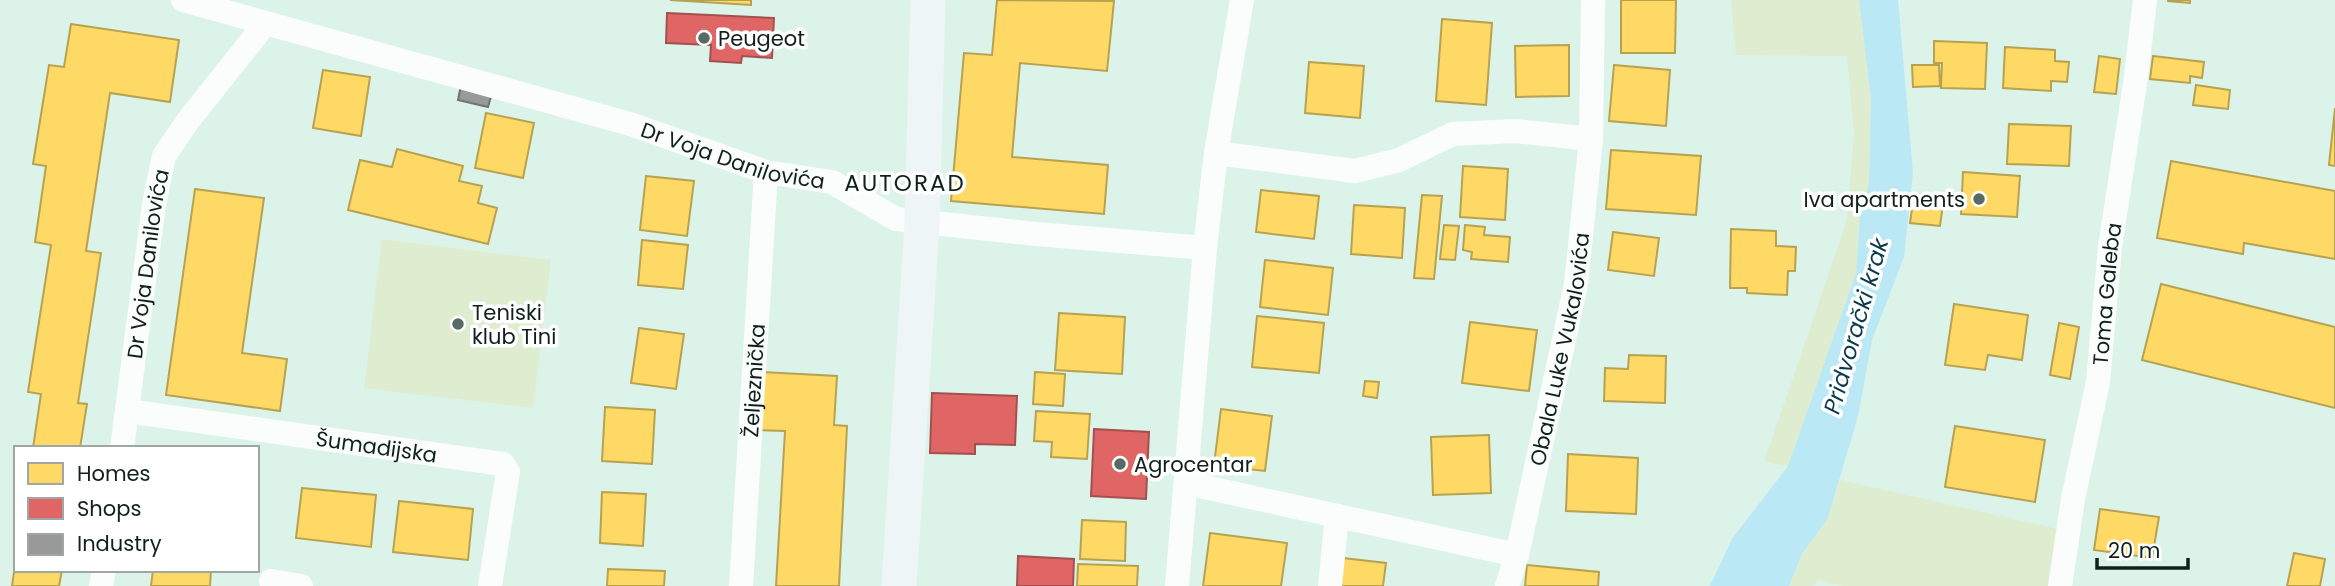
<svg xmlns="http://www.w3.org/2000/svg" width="2335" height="586" font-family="Poppins,sans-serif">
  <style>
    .green { fill: #deedd0 }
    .water { fill: #bae8f4 }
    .homes { fill: #ffd966; stroke: #b7a250; stroke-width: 2 }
    .shops { fill: #e06666; stroke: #a25150; stroke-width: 2 }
    .industry { fill: #999; stroke: #707573; stroke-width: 2 }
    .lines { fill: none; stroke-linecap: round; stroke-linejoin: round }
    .street { stroke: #fafdfc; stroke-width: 24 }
    .secondary { stroke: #eef6f5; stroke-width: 35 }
    .poi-dot { fill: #576a63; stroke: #fff; stroke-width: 2.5 }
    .labels { text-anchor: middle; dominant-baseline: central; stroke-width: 7; stroke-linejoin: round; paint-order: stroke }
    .poi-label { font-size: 21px; fill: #10211b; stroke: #fff; text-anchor: start }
    .street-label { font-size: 21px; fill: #10211b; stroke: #fff }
    .neighbourhood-label { font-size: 23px; letter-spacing: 2px; fill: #10211b; stroke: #fff }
    .water-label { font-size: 23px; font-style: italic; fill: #093b4b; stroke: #fff }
  </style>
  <rect width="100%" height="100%" fill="#dcf3ea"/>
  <!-- green -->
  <path class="green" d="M1731 0H1859L1871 98 1869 184 1860 215 1856 273 1788 466 1764 462 1847 220 1854 134 1847 56 1736 55Z
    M382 239 551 260 533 408 364 388Z
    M1840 480 2068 531 2059 586H1842L1818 580 1814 586H1789L1802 554 1828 518Z"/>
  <!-- water -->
  <path class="water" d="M1859 0H1898L1913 173 1904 257 1872 340 1858 416 1828 518 1802 554 1789 586H1710L1732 539 1788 466 1856 273 1860 215 1869 184 1871 98Z"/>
  <!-- homes -->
  <path class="homes" d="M670 0H751V5Z
    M997 0 1114 1 1107 71 1020 63 1012 157 1108 165 1104 214 951 201 964 53 992 55Z
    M1621 0H1676L1675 53H1621Z
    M2168 0H2190V3L2168 1Z
    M1442 19 1492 23 1486 105 1436 101Z
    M71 24 179 40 170 102 110 93 86 251 101 253 78 403 87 404 80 448H33L41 394 28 392 51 245 35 242 46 166 33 164 49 65 64 67Z
    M1934 41 1987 43 1985 89 1941 88 1942 63H1934Z
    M1569 45V96L1516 97 1515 46Z
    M2005 47 2055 50V61L2069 62 2067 82 2051 81V91L2003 88Z
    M2099 56 2120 59 2116 94 2094 92Z
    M2153 56 2204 62 2202 78 2190 76V83L2150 79Z
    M1309 62 1364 66 1360 118 1305 113Z
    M1614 65 1670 70 1666 126 1609 121Z
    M1912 65H1939L1940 86 1913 87Z
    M323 70 370 77 361 136 313 128Z
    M2196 85 2230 90 2228 109 2193 105Z
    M2335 108V166L2329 165Z
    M486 113 534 123 523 178 475 168Z
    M2009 124 2071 126 2069 166 2007 164Z
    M397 149 463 166 459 181 482 186 478 203 497 208 488 244 348 210 360 160 392 167Z
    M1611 150 1701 156 1696 215 1606 209Z
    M2171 161 2335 191V259L2244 243 2243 254 2157 238Z
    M1463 166 1508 169 1505 220 1460 217Z
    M1963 172 2020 176 2017 217 1961 214Z
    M646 176 694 181 687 236 640 230Z
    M195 189 264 198 242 353 287 359 280 411 166 395Z
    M1261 190 1319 196 1314 239 1256 232Z
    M1914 194 1944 197 1940 226 1910 223Z
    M1422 195 1442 196 1434 279 1414 278Z
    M1354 205 1405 208 1402 258 1351 254Z
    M1444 225 1459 226 1455 260 1440 259Z
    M1465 225 1485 227 1484 235 1510 237 1508 262 1471 259 1472 252 1463 250Z
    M1731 229 1776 231V246L1796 247 1795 271H1788L1787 295 1747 293V288H1730Z
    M1613 232 1659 238 1654 276 1608 270Z
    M642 240 688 245 683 289 638 285Z
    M1265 260 1333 268 1328 315 1260 307Z
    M2161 284 2335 327V408L2142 360Z
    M1954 304 2028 315 2022 360 1988 355 1985 370 1945 365Z
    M1059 313 1125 317 1122 374 1055 370Z
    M1257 316 1324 323 1319 373 1252 367Z
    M1470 322 1537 330 1529 391 1462 383Z
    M2059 323 2079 327 2070 379 2050 375Z
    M639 328 684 334 676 389 631 383Z
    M1629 355 1666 356 1665 403 1604 401 1605 368 1628 369Z
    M761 372 837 376 834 425 847 426 839 586H776L785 431 758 430Z
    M1035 372 1065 374 1063 406 1033 404Z
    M1365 381 1379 382 1377 398 1363 396Z
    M605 407 655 410 652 464 602 461Z
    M1221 409 1272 416 1265 471 1214 465Z
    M1036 411 1090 414 1087 459 1051 457 1052 442 1034 441Z
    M1955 426 2045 440 2035 502 1945 487Z
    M1489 435 1491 493 1433 495 1431 437Z
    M1568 454 1638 458 1636 514 1566 511Z
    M302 488 376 495 371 547 296 538Z
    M602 492 646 494 643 546 600 543Z
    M399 501 473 509 468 560 393 552Z
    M2100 509 2159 517 2152 558 2094 550Z
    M1082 520 1126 522 1125 561 1080 559Z
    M1210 533 1287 543 1281 586H1203Z
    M2294 553 2325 559 2320 586H2287Z
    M16 558V570H62L59 586H12Z
    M1343 558 1386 563 1383 586H1339Z
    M1078 564 1138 566 1137 586H1077Z
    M1527 565 1599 572 1598 586H1525Z
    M608 569 665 571 664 586H607Z
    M153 570H211L210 586H151Z"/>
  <!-- shops -->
  <path class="shops" d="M667 13 774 18 772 58 742 56 741 63 710 61 711 45 666 43Z
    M932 393 1017 396 1015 445 975 444V454L930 453Z
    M1094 429 1149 432 1146 499 1091 496Z
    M1018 556 1074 559 1073 586H1017Z"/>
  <!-- industry -->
  <path class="industry" d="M461 85 492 93 488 107 458 100Z"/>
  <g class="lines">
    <!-- street -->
    <g class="street">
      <path id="s1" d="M183 0 630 124 766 172 832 182 896 219 1036 234 1205 248"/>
      <path d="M1216 153 1355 171 1399 160 1453 134 1516 131 1591 139"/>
      <path id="s2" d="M127 411 503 464 508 472 490 586"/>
      <path id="s3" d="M122 448 154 204 164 156 187 122 265 24"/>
      <path d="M1186 483 1517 555"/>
      <path d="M271 581 301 586"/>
      <path d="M101 586 104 570"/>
      <path id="s4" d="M741 586 766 172"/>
      <path d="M1177 586 1205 248 1216 153 1242 0"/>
      <path d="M1330 586 1337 516"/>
      <path id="s5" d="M1507 586 1517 555 1576 284 1591 139 1593 0"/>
      <path id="s6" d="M2060 586 2073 499 2098 382 2110 247 2136 77 2145 0"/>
    </g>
    <!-- secondary -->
    <path class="secondary" d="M899 586 922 223 928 0"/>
  </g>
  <!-- markers -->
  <g class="poi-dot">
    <circle cx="704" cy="38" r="7"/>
    <circle cx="1979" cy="199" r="7"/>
    <circle cx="458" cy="324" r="7"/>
    <circle cx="1120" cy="464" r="7"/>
  </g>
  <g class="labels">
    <!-- poi labels -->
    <g class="poi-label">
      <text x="718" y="38">Peugeot</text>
      <text x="1965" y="199" text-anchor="end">Iva apartments</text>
      <text x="472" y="312">Teniski<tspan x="472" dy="24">klub Tini</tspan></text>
      <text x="1134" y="464">Agrocentar</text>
    </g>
    <!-- street labels -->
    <g class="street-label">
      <text stroke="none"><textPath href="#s1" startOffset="572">Dr Voja Danilovića</textPath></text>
      <text stroke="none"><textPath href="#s3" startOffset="186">Dr Voja Danilovića</textPath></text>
      <text stroke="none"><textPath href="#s6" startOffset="296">Toma Galeba</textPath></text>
      <text stroke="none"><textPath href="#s5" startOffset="243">Obala Luke Vukalovića</textPath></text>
      <text stroke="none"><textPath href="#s4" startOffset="206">Željeznička</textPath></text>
      <text stroke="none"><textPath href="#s2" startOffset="252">Šumadijska</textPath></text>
    </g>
    <!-- neighbourhood labels -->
    <g class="neighbourhood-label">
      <text x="905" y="183">AUTORAD</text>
    </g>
    <!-- water labels -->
    <g class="water-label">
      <text transform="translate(1856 326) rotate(-74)">Pridvorački krak</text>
    </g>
  </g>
  <!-- legend -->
  <rect x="14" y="446" width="245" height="126" fill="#ffffff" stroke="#9fa6a4" stroke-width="2"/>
  <rect x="28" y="463" width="35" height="21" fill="#ffd966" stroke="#9fa6a4" stroke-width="2"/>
  <text x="77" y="481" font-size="21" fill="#10211b">Homes</text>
  <rect x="28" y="498" width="35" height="21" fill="#e06666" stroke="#9fa6a4" stroke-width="2"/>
  <text x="77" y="516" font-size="21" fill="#10211b">Shops</text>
  <rect x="28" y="534" width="35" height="21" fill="#999999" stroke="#9fa6a4" stroke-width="2"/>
  <text x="77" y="551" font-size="21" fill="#10211b">Industry</text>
  <!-- scale -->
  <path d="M2097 558v10h91v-10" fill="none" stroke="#10211b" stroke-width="3.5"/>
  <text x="2108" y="558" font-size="21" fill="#10211b" stroke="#ffffff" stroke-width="5" paint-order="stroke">20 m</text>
</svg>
